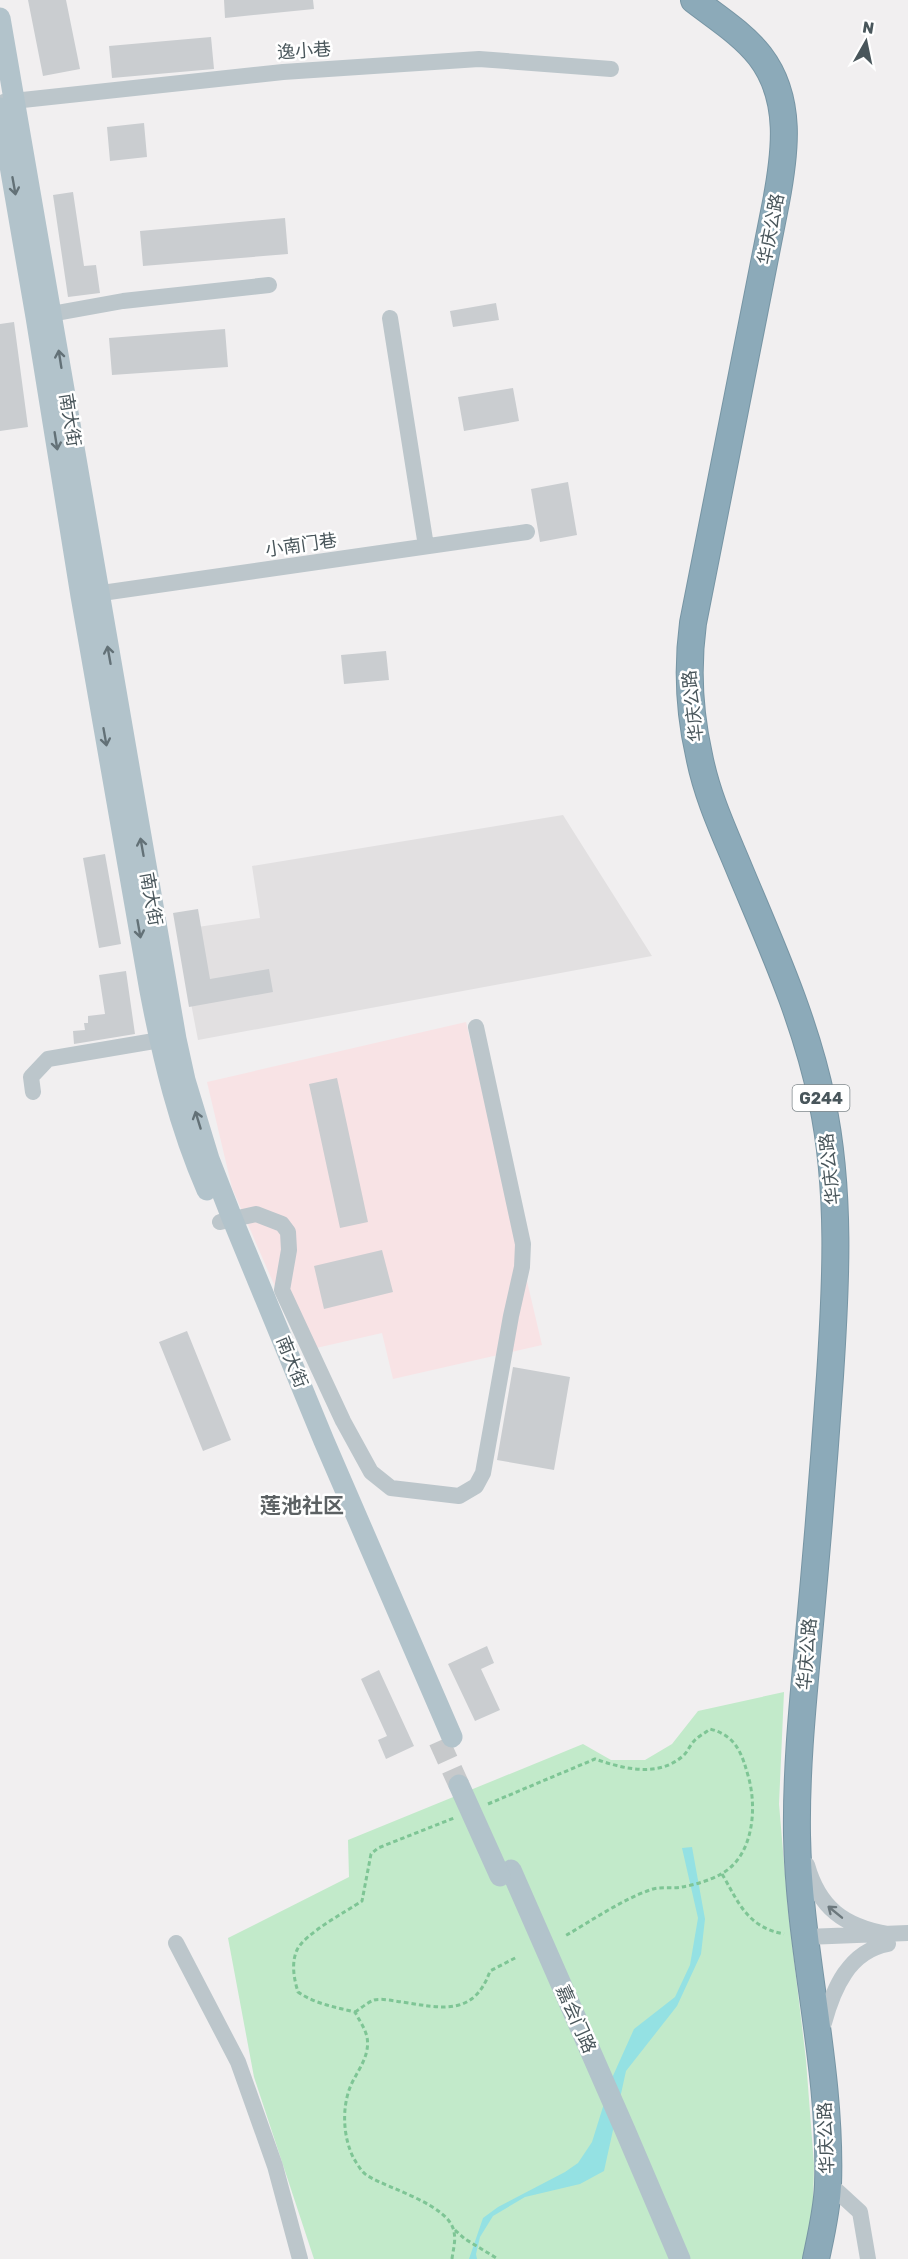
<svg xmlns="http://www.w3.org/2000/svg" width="908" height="2259" font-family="Rubik,'Noto Sans SC',sans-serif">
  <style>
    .education { fill: #e2e0e1 }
    .medical { fill: #f8e3e5 }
    .green { fill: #c2eaca }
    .water { fill: #94e1e3 }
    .building { fill: #cacdd0 }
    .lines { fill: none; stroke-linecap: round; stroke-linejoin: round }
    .major-tunnel { stroke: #c7c9cb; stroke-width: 21; stroke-dasharray: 21 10; stroke-linecap: butt }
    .highway-casing { stroke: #7795a4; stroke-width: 28 }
    .path { stroke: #7ec595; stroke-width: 3; stroke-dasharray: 4.5 3; stroke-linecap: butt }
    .minor { stroke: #bcc6cb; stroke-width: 16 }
    .major { stroke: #b2c3cb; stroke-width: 21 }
    .highway { stroke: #8caab9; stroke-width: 26 }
    .major-bridge { stroke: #b2c3cb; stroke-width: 21 }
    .oneway { stroke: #637177 }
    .oneway2 { stroke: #6c787d }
    .labels { text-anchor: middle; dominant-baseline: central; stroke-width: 5; stroke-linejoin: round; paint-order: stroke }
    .shield { fill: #fff; stroke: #80898c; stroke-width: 1.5 }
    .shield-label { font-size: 16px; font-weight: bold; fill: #49565b }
    .street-label { font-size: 18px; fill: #49565b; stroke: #fff }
    .quarter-label { font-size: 21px; font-weight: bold; fill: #5c6163; stroke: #fff }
  </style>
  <rect width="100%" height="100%" fill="#f1eff0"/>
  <!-- education -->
  <path class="education" d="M563 815 652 956 198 1040 177 930 260 918 252 866Z"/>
  <!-- medical -->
  <path class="medical" d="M466 1022 542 1345 393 1379 382 1333 303 1351 232 1188 207 1082Z"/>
  <!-- green -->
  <path class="green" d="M784 1692 779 1804 788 1910 806 2060 814 2165 812 2245 808 2259H314L254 2077 228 1938 349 1877 348 1840 583 1744 611 1760H645L672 1744 698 1711Z"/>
  <!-- water -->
  <path class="water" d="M692 1847 705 1919 701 1954 677 2006 626 2071 604 2171 580 2184 525 2197 493 2216 480 2237 476 2254 477 2259H469L483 2218 498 2207 565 2172 578 2163 592 2142 612 2078 634 2029 675 1997 690 1965 698 1918 682 1848Z"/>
  <!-- building -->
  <path class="building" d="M28 0H66L80 69 43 76Z
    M224 0H313L314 9 225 18Z
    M211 37 214 69 112 78 109 46Z
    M144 123 147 157 110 161 107 127Z
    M73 192 84 266 96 265 100 293 68 297 53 195Z
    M285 218 288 254 143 266 140 231Z
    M496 303 499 320 453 327 450 311Z
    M14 322 28 427 0 431V324Z
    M225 329 228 367 112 375 109 338Z
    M513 388 519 421 464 431 458 397Z
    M568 482 577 535 540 542 531 489Z
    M386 651 389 680 344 684 341 655Z
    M105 854 121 944 99 948 83 858Z
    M198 909 210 979 269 969 273 992 189 1007 173 913Z
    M126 971 135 1034 74 1044 73 1031 85 1030 84 1023H88V1016L105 1014 99 975Z
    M337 1078 368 1222 340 1228 309 1084Z
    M382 1250 393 1292 324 1309 314 1266Z
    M187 1331 231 1440 203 1451 159 1342Z
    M513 1367 570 1377 554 1470 497 1460Z
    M487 1646 494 1663 481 1669 500 1710 475 1721 448 1664Z
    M379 1670 414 1746 386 1759 378 1740 387 1736 361 1679Z"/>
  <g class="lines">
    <!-- major-tunnel -->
    <path class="major-tunnel" d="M439 1741 459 1785"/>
    <defs>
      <path id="highway" d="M694 0C716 17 743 34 760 56 793 99 785 154 776 202L693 623C687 668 689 711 699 755 707 797 725 834 741 873 772 947 806 1022 822 1101 841 1191 836 1285 830 1376 824 1463 817 1549 809 1635 803 1701 796 1768 797 1835 799 1952 832 2068 828 2185 827 2210 821 2235 816 2259"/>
    </defs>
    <!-- highway casing -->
    <use href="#highway" class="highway-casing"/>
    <!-- path -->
    <path class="path" d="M488 1804 595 1759C624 1769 659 1778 684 1755 688 1751 690 1745 695 1740 699 1736 705 1733 710 1729 737 1736 742 1754 749 1779 757 1810 753 1857 721 1874 711 1880 694 1885 682 1887 672 1889 660 1886 650 1890 623 1899 591 1921 565 1936
      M722 1874C739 1903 747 1927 784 1934
      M355 2012C360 2009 368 2002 374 2000 382 1998 394 2001 402 2002 441 2008 474 2017 490 1971L517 1957
      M455 2230 465 2239 498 2259
      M452 2259C453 2250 456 2241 454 2232 450 2205 389 2189 368 2176 362 2173 358 2165 354 2159 342 2136 341 2102 354 2079 361 2066 370 2053 367 2037 365 2028 359 2020 355 2012 335 2007 315 2004 298 1992 294 1979 291 1963 297 1950 304 1934 347 1911 362 1901L371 1854 378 1848 454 1818"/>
    <!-- minor -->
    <path class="minor" d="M4 102 283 72 479 59 611 69
      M40 316 123 301 269 285
      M390 318 426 546
      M88 595 527 532
      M33 1092 31 1077 48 1059 160 1040
      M220 1222 256 1214 282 1224 288 1232 289 1250 282 1290 343 1421 371 1472 391 1488 459 1496 476 1486 483 1473 511 1316 522 1267 523 1244 476 1027
      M807 1865C819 1908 844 1926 887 1934
      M806 1937 908 1933
      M176 1943 238 2062 275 2166 300 2259
      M824 2023C833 1989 849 1951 888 1944
      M836 2190 860 2212 868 2259"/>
    <!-- major -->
    <path class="major" d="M0 18 176 1039 185 1080 209 1159 232 1218 324 1441 452 1737
      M0 108 36 317 81 596 150 991C163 1059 179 1126 207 1190
      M511 1870 625 2130 680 2259"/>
    <!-- highway -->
    <use href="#highway" class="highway"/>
    <!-- major-bridge -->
    <path class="major-bridge" d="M459 1785 500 1876"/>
  </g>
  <!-- one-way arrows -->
  <defs><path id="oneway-shaft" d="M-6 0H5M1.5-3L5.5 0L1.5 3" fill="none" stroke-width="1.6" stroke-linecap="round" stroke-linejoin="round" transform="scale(1.5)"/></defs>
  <g class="oneway">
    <use href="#oneway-shaft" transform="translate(14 186) rotate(80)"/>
    <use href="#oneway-shaft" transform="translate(60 359) rotate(-99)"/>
    <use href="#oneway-shaft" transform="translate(56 441) rotate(81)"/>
    <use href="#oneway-shaft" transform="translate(109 655) rotate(-100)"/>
    <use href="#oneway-shaft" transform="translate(105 737) rotate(80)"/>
    <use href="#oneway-shaft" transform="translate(142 847) rotate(-100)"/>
    <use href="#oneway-shaft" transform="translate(139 929) rotate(80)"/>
    <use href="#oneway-shaft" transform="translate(198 1120) rotate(-107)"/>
  </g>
  <use class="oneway2" href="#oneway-shaft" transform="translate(835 1912) rotate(-141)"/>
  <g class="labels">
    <!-- shield labels -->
    <rect class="shield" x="792.5" y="1085" width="57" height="26" rx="4.5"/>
    <g class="shield-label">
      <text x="821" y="1098">G244</text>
    </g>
    <!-- street labels -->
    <g class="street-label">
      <text transform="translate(304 51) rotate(-4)">逸小巷</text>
      <text transform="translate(771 229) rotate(-79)">华庆公路</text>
      <text transform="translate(70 420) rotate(81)">南大街</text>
      <text transform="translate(301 545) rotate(-8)">小南门巷</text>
      <text transform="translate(693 706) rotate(-96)">华庆公路</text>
      <text transform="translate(151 899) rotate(80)">南大街</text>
      <text transform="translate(830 1169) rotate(-96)">华庆公路</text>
      <text transform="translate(292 1362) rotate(68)">南大街</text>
      <text transform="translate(807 1654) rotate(-85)">华庆公路</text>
      <text transform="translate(576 2019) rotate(66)">嘉会门路</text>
      <text transform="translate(826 2138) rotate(-92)">华庆公路</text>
    </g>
    <!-- quarter labels -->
    <g class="quarter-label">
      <text x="302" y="1505">莲池社区</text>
    </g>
  </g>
  <!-- north arrow -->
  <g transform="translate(866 42) rotate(9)" stroke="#ffffff" stroke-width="4.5" paint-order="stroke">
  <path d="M0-4.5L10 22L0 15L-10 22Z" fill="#49565b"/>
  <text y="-9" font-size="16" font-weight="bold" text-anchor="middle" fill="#49565b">N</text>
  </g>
</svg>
